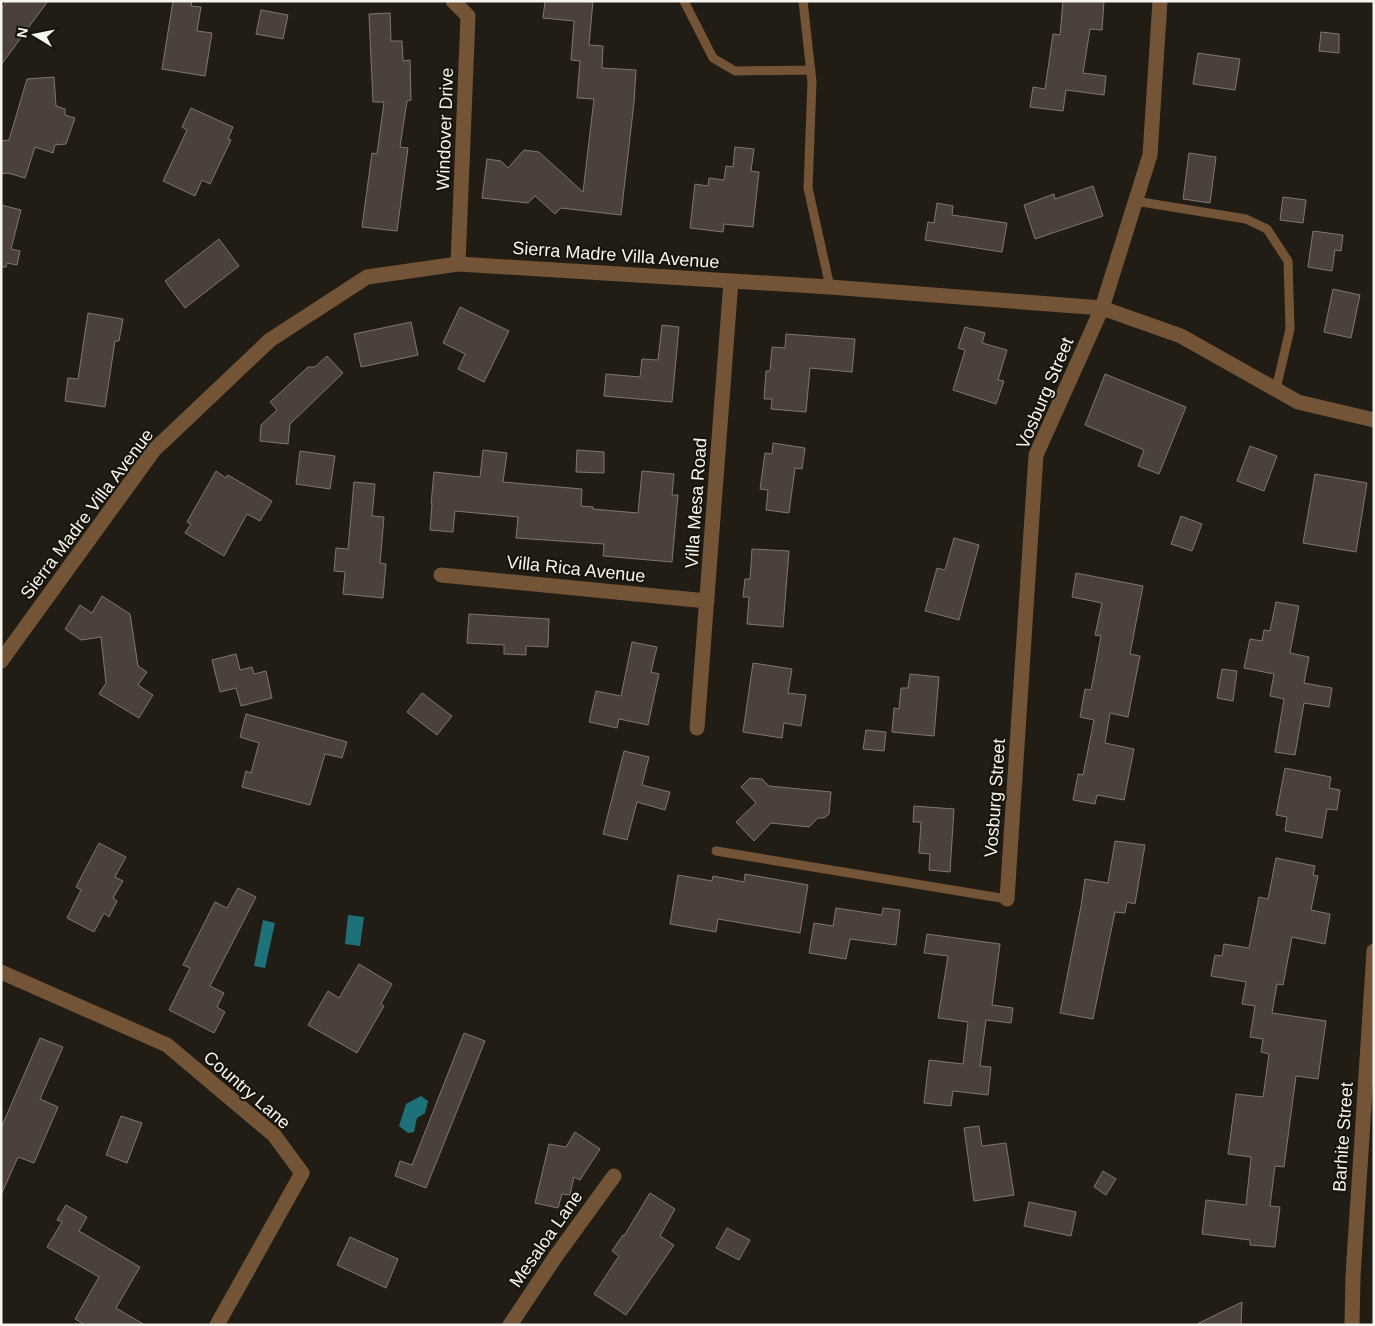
<svg xmlns="http://www.w3.org/2000/svg" width="1375" height="1326" font-family="Arial,sans-serif">
  <style>
    .water { fill: #1f7179 }
    .building { fill: #4c403d; stroke: #827571 }
    .lines { fill: none; stroke-linecap: round; stroke-linejoin: round }
    .lane { stroke: #745436; stroke-width: 9 }
    .street { stroke: #745436; stroke-width: 15 }
    .labels { text-anchor: middle; dominant-baseline: central; stroke-width: 4; stroke-linejoin: round; paint-order: stroke }
    .street-label { font-size: 18px; fill: #f7f5ef; stroke: #17140b }
  </style>
  <rect width="100%" height="100%" fill="#211d14"/>
  <!-- water -->
  <path class="water" d="M348 915 364 917 360 946 345 944Z
    M263 920 275 923 265 968 254 966Z
    M421 1096 428 1101 425 1113 417 1118 414 1132 408 1133 399 1126 406 1104Z"/>
  <!-- building -->
  <path class="building" d="M7 1H48L1 65V9Z
    M173 1H192L191 6 201 7 197 31 212 33 205 76 162 69Z
    M545 1H593L589 45 603 46 602 68 636 70 634 103 621 215 561 208 555 214 535 196 528 203 482 198 487 159 501 161 508 168 524 150 539 152 583 192 594 99 577 98 580 61 571 60 574 21 543 18Z
    M1063 1H1104L1102 30 1090 29 1083 73 1106 76 1104 95 1066 90 1063 111 1030 107 1033 87 1045 89 1053 34 1060 35Z
    M261 10 288 15 283 39 256 34Z
    M390 13 391 41H402L403 61 410 60 411 100 407 101 400 147 408 148 397 231 362 227 372 153 377 154 384 102H373L369 14Z
    M1321 32 1339 34V53L1319 51Z
    M1198 53 1240 59 1235 90 1193 84Z
    M54 77 56 106 65 109V115L75 118 66 144 55 145 53 153 35 147 25 178 8 173 1 174V141L9 140 27 79Z
    M191 108 233 127 228 139 231 140 210 184 202 180 195 196 163 181 187 130 182 127Z
    M735 147 754 149 751 171 759 172 753 227 724 224 723 232 690 228 695 184 708 186 709 178 724 180 726 166 733 167Z
    M1189 153 1216 157 1210 203 1183 199Z
    M1093 186 1103 216 1035 239 1024 205 1054 194 1055 199Z
    M1283 197 1306 200 1303 223 1280 220Z
    M937 203 953 206 952 215 1007 223 1002 252 925 240 928 222 934 223Z
    M1 205 21 210 11 249 20 251 17 265 7 263 6 267H1Z
    M1313 231 1343 235 1341 251 1335 250 1332 271 1308 267Z
    M219 239 239 266 185 308 165 281Z
    M1333 289 1360 295 1351 338 1324 332Z
    M460 307 509 331 484 382 458 369 465 354 443 343Z
    M88 313 123 319 119 341H115L105 407 65 401 68 378 78 379Z
    M411 322 418 355 361 367 354 334Z
    M662 325 679 327 672 402 604 396 606 374 640 377 642 359 658 360Z
    M965 327 985 333 982 343 1007 350 998 380 1004 381 996 404 953 390 965 350 958 348Z
    M786 334 855 339 852 372 810 368 806 412 771 409 772 399H764L766 371H770L772 347 785 348Z
    M327 356 343 373 290 424 288 444 260 441 261 425 277 410 270 402 308 367H315Z
    M1105 374 1186 407 1159 474 1138 466 1144 450 1085 425Z
    M773 443 805 448 802 469 795 468 789 513 766 510 768 490 760 489 765 453 772 454Z
    M1250 446 1277 456 1264 491 1237 481Z
    M483 450 507 453 503 482 582 489 581 506 593 507V509L638 513 642 471 674 474 672 495H678L672 562 603 556 604 544 516 538 518 517 455 511 453 532 430 530 432 504H431L434 472 480 477Z
    M577 450 604 452V473L576 472Z
    M300 451 335 456 330 489 296 484Z
    M216 471 226 478 228 475 272 501 260 521 247 514 224 556 185 533 191 524 187 522Z
    M1315 474 1367 483 1356 552 1303 543Z
    M354 482 375 484 372 516 384 517 380 563 386 564 383 598 343 594 345 572 334 571 336 548 348 549Z
    M1181 516 1202 524 1192 551 1171 544Z
    M954 538 979 545 959 620 925 611 937 568 945 570Z
    M752 549 789 551 783 627 747 624 749 597H743L745 579H750Z
    M1076 573 1143 586 1130 654 1140 656 1128 717 1110 713 1105 743 1134 749 1124 800 1097 795 1095 804 1073 800 1078 774 1083 775 1094 720 1080 717 1085 689 1091 690 1101 636 1095 635 1102 603 1072 597Z
    M102 596 130 614 138 666 147 672 138 685 153 695 139 718 99 694 106 683 101 637 81 640 65 629 80 605 92 613Z
    M1276 602 1299 606 1290 653 1309 657 1304 683 1332 688 1329 707 1304 703 1295 755 1275 752 1284 699 1270 696 1274 674 1244 668 1250 639 1262 641 1264 630 1270 631Z
    M469 614 549 619 548 647 526 646V655L504 654V645L467 643Z
    M632 642 657 647 651 672 659 674 648 725 619 719 617 728 589 722 596 691 621 696Z
    M236 654 240 670 252 667 254 674 266 671 272 698 241 706 236 688 220 692 212 660Z
    M753 663 792 669 788 693 806 695 801 726 784 723 782 738 743 732Z
    M1222 669 1237 671 1233 701 1217 698Z
    M910 674 939 677 934 736 892 732 894 708 899 709 901 688H908Z
    M422 693 452 716 437 735 407 712Z
    M246 714 347 742 342 758 325 754 310 805 242 787 246 771 251 773 259 743 240 737Z
    M866 730 886 732 884 751 863 749Z
    M624 751 649 757 642 785 670 792 665 810 637 802 627 840 603 834Z
    M1285 768 1331 777 1329 788 1340 790 1337 810 1327 809 1322 838 1285 831 1287 817 1276 815Z
    M750 778 762 779 769 786 831 792 829 814 824 818H818L809 827 771 823 754 841 736 822 756 803 741 787Z
    M914 806 954 809 950 872 929 870 930 854 919 853 921 822H913Z
    M1115 841 1145 845 1135 904 1127 902 1125 913 1115 912 1093 1019 1060 1013 1081 906 1085 879 1108 883Z
    M99 843 126 857 115 877 123 881 113 898 117 901 109 917 104 913 94 932 67 918 81 890 76 887Z
    M1276 858 1315 866 1313 875 1318 876 1311 910 1330 914 1325 944 1292 937 1283 985 1277 984 1272 1013 1326 1021 1318 1079 1296 1076 1284 1167 1275 1166 1270 1206 1280 1207 1275 1247 1250 1245V1240L1202 1234 1206 1200 1246 1205 1251 1157 1228 1154 1236 1094 1263 1097 1269 1054 1261 1052 1263 1039 1250 1037 1255 1006 1242 1004 1246 982 1211 976 1215 955 1222 956 1224 944 1249 948 1259 897 1268 899Z
    M745 874 808 885 800 933 718 919 716 932 670 924 678 875 712 881 713 876 744 882Z
    M238 888 256 897 210 986 224 993 217 1007 225 1012 214 1033 169 1010 190 968 183 965 215 902 227 908Z
    M836 908 882 915 883 908 900 910 896 945 850 939 846 959 809 953 814 923 833 926Z
    M927 934 1000 944 992 1005 1013 1008 1011 1023 986 1020 980 1066 991 1067 988 1095 953 1091 951 1106 924 1103 929 1060 963 1064 968 1022 938 1018 948 956 924 953Z
    M359 964 392 984 381 1004 384 1006 357 1053 308 1025 328 991 339 998Z
    M464 1033 485 1041 426 1188 395 1176 400 1161 412 1165Z
    M40 1038 63 1047 40 1099 58 1107 34 1163 18 1157 1 1195V1128Z
    M121 1116 142 1123 127 1163 106 1155Z
    M979 1126 982 1146 1006 1143 1014 1195 974 1201 964 1128Z
    M575 1132 600 1149 580 1180 574 1177 570 1195 562 1194 558 1208 535 1203 549 1144 566 1147Z
    M1103 1171 1116 1179 1106 1195 1094 1187Z
    M650 1193 675 1209 660 1236 674 1245 626 1315 594 1294 619 1256 612 1251 623 1235 624 1236Z
    M1029 1202 1076 1212 1071 1236 1024 1226Z
    M66 1205 87 1217 79 1231 140 1267 116 1308 145 1325H85L75 1319 99 1277 47 1247 62 1222 57 1220Z
    M727 1228 750 1240 739 1260 716 1248Z
    M350 1237 398 1259 386 1288 337 1265Z
    M1242 1302 1241 1325H1195Z"/>
  <g class="lines">
    <!-- lane -->
    <path class="lane" d="M684 1 713 58 735 71 811 70
      M803 1 812 82 808 188 830 287
      M1135 201 1246 219 1267 229 1288 261 1290 329 1276 389
      M716 851 1007 899"/>
    <!-- street -->
    <path class="street" d="M453 1 468 16 458 264
      M441 575 707 601
      M1 661 154 450 270 340 367 277 458 264 830 287 1102 308 1181 336 1298 402 1374 420
      M697 728 731 281
      M1007 899 1036 455 1102 308 1150 155 1160 1
      M1 972 167 1045 274 1135 302 1173 217 1325
      M510 1325 556 1256 614 1176
      M1352 1325 1353 1276 1374 951"/>
  </g>
  <g class="labels">
    <!-- street labels -->
    <g class="street-label">
      <text transform="translate(445 129) rotate(-88)">Windover Drive</text>
      <text transform="translate(616 255) rotate(4)">Sierra Madre Villa Avenue</text>
      <text transform="translate(1045 393) rotate(-67)">Vosburg Street</text>
      <text transform="translate(696 503) rotate(-86)">Villa Mesa Road</text>
      <text transform="translate(87 514) rotate(-53)">Sierra Madre Villa Avenue</text>
      <text transform="translate(576 569) rotate(6)">Villa Rica Avenue</text>
      <text transform="translate(995 798) rotate(-86)">Vosburg Street</text>
      <text transform="translate(247 1090) rotate(41)">Country Lane</text>
      <text transform="translate(1343 1137) rotate(-86)">Barhite Street</text>
      <text transform="translate(546 1239) rotate(-55)">Mesaloa Lane</text>
    </g>
  </g>
  <!-- border -->
  <rect width="1375" height="1326" fill="none" stroke="#f7f5ef" stroke-width="5"/>
  <!-- north arrow -->
  <g transform="translate(35 35) rotate(280)" stroke="#17140b" stroke-width="4" paint-order="stroke">
  <path d="M0-4L9 19L0 12L-9 19Z" fill="#f7f5ef"/>
  <text y="-8" font-size="14" font-weight="bold" text-anchor="middle" fill="#f7f5ef">N</text>
  </g>
</svg>
